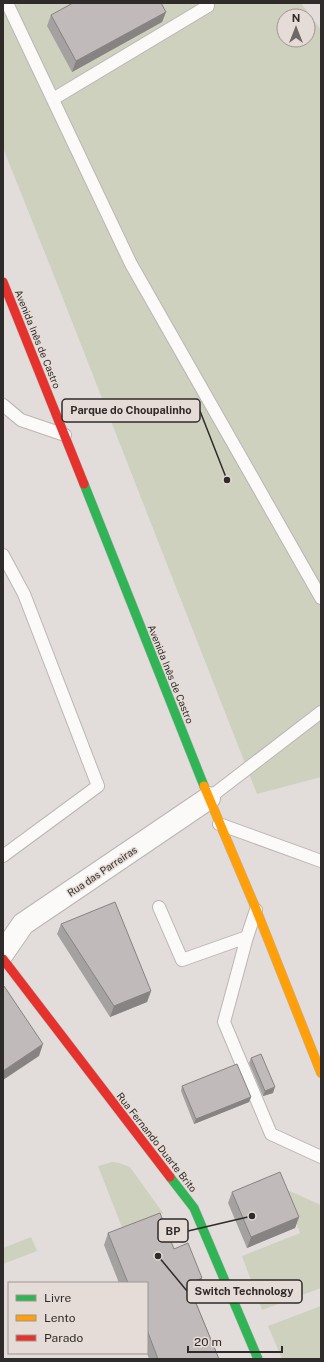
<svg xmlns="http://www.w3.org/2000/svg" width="324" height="1362" font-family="'Public Sans',sans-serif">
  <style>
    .green { fill: #cfd1bf; fill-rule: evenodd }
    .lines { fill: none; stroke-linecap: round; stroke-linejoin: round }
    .lane-casing { stroke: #bab6b4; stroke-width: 14 }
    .street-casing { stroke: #bab6b4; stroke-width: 24 }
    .fast-casing { stroke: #bab6b4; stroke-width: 10 }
    .slow-casing { stroke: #bab6b4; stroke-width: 10 }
    .jam-casing { stroke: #bab6b4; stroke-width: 10 }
    .lane { stroke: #fbfaf9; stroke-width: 12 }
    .street { stroke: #fbfaf9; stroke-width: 22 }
    .fast { stroke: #30b455; stroke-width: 9 }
    .slow { stroke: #ff9f0a; stroke-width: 9 }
    .jam { stroke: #e5322d; stroke-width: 9 }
    .wall { fill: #a5a1a0 }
    .shaded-wall { fill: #868382 }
    .building { fill: #c0bbba; stroke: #868382 }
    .labels { text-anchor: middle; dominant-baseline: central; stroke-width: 3; stroke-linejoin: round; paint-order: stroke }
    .street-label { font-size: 10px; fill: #2f2b2a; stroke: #e6dcd7 }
    .leader { fill: none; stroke: #2f2b2a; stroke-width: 1.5 }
    .callout-dot { fill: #2f2b2a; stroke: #e6dcd7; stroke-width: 1.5 }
    .callout { fill: #e6dcd7; stroke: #2f2b2a; stroke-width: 1.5 }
    .callout-label { font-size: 11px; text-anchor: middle; font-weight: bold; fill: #2f2b2a }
  </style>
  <rect width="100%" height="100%" fill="#e2ddda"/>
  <!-- green -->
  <path class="green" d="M3 3H301L321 30V777L257 794 60 291 3 148ZM284 16H308V40H284Z
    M112 1162 119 1163 130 1167 163 1213 123 1230 98 1166Z
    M283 1188 321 1205V1288L262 1310 242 1256 300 1233Z
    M31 1237 37 1251 3 1264V1248Z
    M321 1306V1359H282L268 1326Z"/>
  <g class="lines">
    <defs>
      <path id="lane" d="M7 3 131 264 321 598
        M53 99 208 6 206 3
        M3 405 21 420 65 435
        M3 555 24 594 98 786 3 856
        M209 798 321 712
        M219 824 321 861
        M159 907 182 960 247 937
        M256 910 247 937 224 1022 271 1134 321 1157"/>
      <path id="street" d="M3 953 23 924 209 798"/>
      <path id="fast" d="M84 484 204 786
        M170 1177 194 1208 258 1359"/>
      <path id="slow" d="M204 786 256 909 321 1073"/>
      <path id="jam" d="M3 282 84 484
        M3 959 170 1177"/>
    </defs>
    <!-- lane casing -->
    <use href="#lane" class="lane-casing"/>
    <!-- street casing -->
    <use href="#street" class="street-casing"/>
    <!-- fast casing -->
    <use href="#fast" class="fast-casing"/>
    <!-- slow casing -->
    <use href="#slow" class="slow-casing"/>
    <!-- jam casing -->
    <use href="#jam" class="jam-casing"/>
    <!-- lane -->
    <use href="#lane" class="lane"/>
    <!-- street -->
    <use href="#street" class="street"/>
    <!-- fast -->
    <use href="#fast" class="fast"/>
    <!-- slow -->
    <use href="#slow" class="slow"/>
    <!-- jam -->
    <use href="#jam" class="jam"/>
  </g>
  <!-- wall -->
  <path class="wall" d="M166 12 162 22 72 72 47 26 51 15Z
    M61 924 151 991 147 1002 110 1017 57 934Z
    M251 1058 273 1093 263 1096 249 1063Z
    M182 1086 251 1097 249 1102 194 1124 181 1091Z
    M232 1192 299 1217 295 1228 247 1248 228 1203Z
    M108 1233 174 1249 197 1290 192 1292 219 1359H149L147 1353V1283H119L104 1245Z"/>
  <!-- shaded-wall -->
  <path class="shaded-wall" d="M166 12 162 22 72 72 76 61Z
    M151 991 147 1002 110 1017 114 1006Z
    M43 1044 39 1056 3 1080V1071Z
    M275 1087 273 1093 263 1096 265 1091Z
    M251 1097 249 1102 194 1124 196 1119Z
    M299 1217 295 1228 247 1248 251 1237Z
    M202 1278 197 1290 184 1295 188 1284Z"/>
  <!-- building -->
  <path class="building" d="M73 3H161L166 12 76 61 51 15Z
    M115 902 151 991 114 1006 61 924Z
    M3 986H4L43 1044 3 1071Z
    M261 1054 275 1087 265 1091 251 1058Z
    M237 1064 251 1097 196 1119 182 1086Z
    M280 1172 299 1217 251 1237 232 1192Z
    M160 1213 174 1249 188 1243 202 1278 188 1284 219 1359H158L147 1330V1283H128L108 1233Z"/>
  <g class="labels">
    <!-- street labels -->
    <g class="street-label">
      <text transform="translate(38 339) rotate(68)">Avenida Inês de Castro</text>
      <text transform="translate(171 674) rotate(68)">Avenida Inês de Castro</text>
      <text transform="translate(102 871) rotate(-34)">Rua das Parreiras</text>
      <text transform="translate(157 1142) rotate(52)">Rua Fernando Duarte Brito</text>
    </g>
  </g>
  <!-- callouts -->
  <path class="leader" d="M227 480L200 411M252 1216L188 1231M158 1256L187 1291"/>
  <g class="callout-dot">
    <circle cx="227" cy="480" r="4"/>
    <circle cx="252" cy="1216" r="4"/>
    <circle cx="158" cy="1256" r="4"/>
  </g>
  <g class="callout">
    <rect x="62" y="399" width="138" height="23" rx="4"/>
    <rect x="158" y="1219" width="30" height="23" rx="4"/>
    <rect x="187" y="1280" width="115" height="23" rx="4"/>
  </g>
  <g class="callout-label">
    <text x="131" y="414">Parque do Choupalinho</text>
    <text x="173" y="1235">BP</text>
    <text x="244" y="1295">Switch Technology</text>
  </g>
  <!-- border -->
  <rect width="324" height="1362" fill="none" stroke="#2f2b2a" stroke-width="8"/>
  <!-- legend -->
  <rect x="8" y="1282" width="140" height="72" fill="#e6dcd7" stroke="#9d9592"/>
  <rect x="16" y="1295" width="20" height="6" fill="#30b455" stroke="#9d9592"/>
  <text x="44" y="1302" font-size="12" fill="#2f2b2a">Livre</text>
  <rect x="16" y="1315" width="20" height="6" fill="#ff9f0a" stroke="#9d9592"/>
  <text x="44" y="1322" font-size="12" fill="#2f2b2a">Lento</text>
  <rect x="16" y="1335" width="20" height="6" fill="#e5322d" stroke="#9d9592"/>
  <text x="44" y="1342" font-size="12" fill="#2f2b2a">Parado</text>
  <!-- north arrow -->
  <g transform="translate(296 28)"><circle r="19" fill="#e6dcd7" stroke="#9d9592"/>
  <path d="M0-3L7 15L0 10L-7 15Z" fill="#6e6968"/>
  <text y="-6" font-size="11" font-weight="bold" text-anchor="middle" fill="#2f2b2a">N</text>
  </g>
  <!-- scale -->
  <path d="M188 1346v6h94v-6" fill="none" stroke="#2f2b2a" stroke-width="2"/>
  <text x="194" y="1346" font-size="12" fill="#2f2b2a" stroke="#e6dcd7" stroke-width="3" paint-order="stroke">20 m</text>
</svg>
